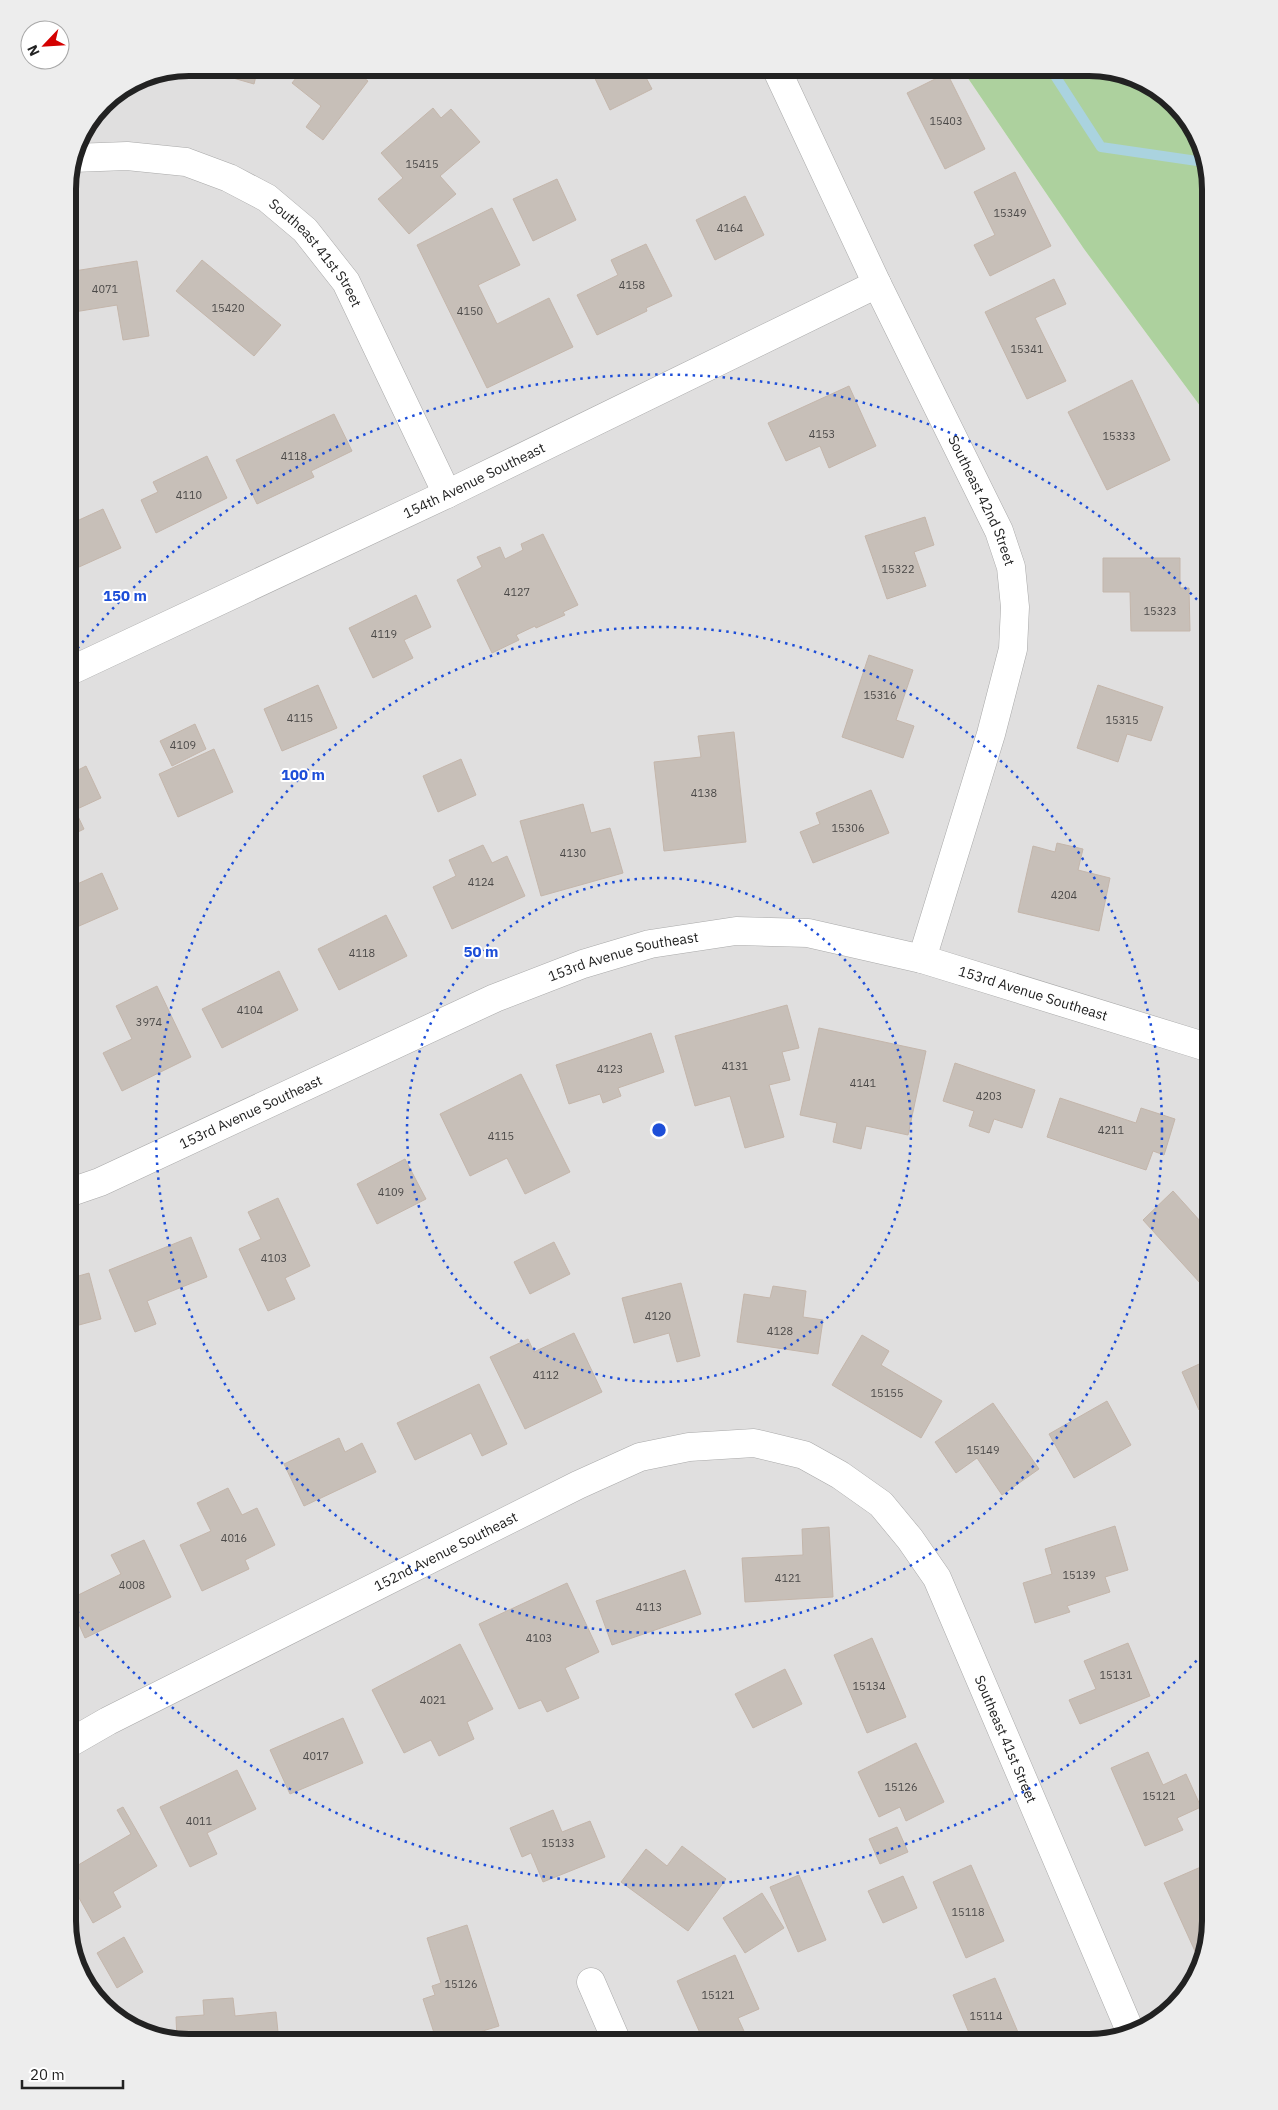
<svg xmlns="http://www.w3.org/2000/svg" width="1278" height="2110" font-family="'IBM Plex Sans',sans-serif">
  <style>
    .residential { fill: #e0dfdf }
    .forest { fill: #add19e }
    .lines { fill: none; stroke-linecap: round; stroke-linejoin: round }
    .stream { stroke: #aad3df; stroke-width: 10 }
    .building { fill: #c7bfb8; stroke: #c4b6ab }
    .minor-casing { stroke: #a9a9a9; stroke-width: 29 }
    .minor { stroke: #fff; stroke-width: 28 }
    .ring { fill: none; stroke: #1d4ed8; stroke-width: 2.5; stroke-dasharray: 2.5 5 }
    .labels { text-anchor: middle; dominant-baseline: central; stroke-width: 4; stroke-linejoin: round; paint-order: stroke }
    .number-label { font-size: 11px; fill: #4b4948 }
    .street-label { font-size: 14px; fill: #222; stroke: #fff }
    .rim { fill: none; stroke: #222; stroke-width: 6 }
    .centre { fill: #1d4ed8; stroke: #fff; stroke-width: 2.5 }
    .ring-label { font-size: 15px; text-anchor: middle; font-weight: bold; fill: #1d4ed8; stroke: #fff; stroke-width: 4; stroke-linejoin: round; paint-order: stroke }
  </style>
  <rect width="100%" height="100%" fill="#f2efe9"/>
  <!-- residential -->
  <path class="residential" d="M189 68H961L1084 249 1206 414 1210 427V1921L1190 1988 1143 2030 1089 2042H181L122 2022 80 1975 68 1921V181L77 142 103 103 143 77Z"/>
  <!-- forest -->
  <path class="forest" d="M961 68H1097L1157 88 1198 135 1210 189V427L1206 414 1084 249Z"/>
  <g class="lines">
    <!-- stream -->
    <path class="stream" d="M1050 68 1101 147 1204 162"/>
  </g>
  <!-- building -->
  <path class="building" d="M198 68H258L254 84Z
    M304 68H351L368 81 323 140 306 127 321 106 292 83Z
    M590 68H641L652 89 610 110Z
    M947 73 985 149 945 169 907 93Z
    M433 108 441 118 451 109 480 142 440 176 456 194 409 234 378 199 403 178 381 153Z
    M1015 172 1051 246 990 276 974 245 995 235 974 192Z
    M557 179 576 220 533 241 513 199Z
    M745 196 764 235 715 260 696 220Z
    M492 208 520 265 478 285 497 324 549 298 573 347 487 388 417 245Z
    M646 244 672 296 646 308 647 311 597 335 577 295 618 275 611 260Z
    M202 260 281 325 254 356 176 291Z
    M137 261 149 336 123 340 117 305 68 313V272Z
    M1054 279 1066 304 1035 318 1066 381 1027 399 985 312Z
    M1132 380 1170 460 1107 490 1068 412Z
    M849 386 876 446 829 468 820 446 786 461 768 423Z
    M334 414 352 451 311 471 314 477 257 504 236 460Z
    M207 456 227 498 156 533 141 500 158 492 153 482Z
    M103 509 121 548 68 572V525Z
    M925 517 934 545 914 552 926 586 887 599 865 536Z
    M543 534 578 605 563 612 565 615 536 628 535 626 516 635 519 640 492 653 457 580 482 567 477 557 500 547 505 559 523 550 521 544Z
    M1103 558H1180V588H1189L1190 631H1131L1130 592H1103Z
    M416 595 431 627 404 640 413 658 373 678 349 628Z
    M869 655 913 670 896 720 914 726 903 758 842 737Z
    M318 685 337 728 282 751 264 709Z
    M1098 685 1163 707 1151 741 1127 734 1118 762 1077 748Z
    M195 724 206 749 172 766 160 741Z
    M734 732 746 842 664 851 654 762 701 757 698 736Z
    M214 749 233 792 178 817 159 774Z
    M461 759 476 795 438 812 423 776Z
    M86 766 101 798 75 810 84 829 68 837V775Z
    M871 790 889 833 813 863 800 832 820 824 816 813Z
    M583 804 591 833 610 828 623 873 541 896 520 821Z
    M1057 843 1083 849 1078 870 1110 878 1099 931 1018 912 1033 846 1055 852Z
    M483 845 492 863 507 856 525 896 452 929 433 887 456 876 449 860Z
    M102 873 118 909 70 930 68 926V888Z
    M386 915 407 956 339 990 318 949Z
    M1210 929V968L1200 932Z
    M279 971 298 1010 222 1048 202 1009Z
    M157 986 191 1057 122 1091 103 1053 132 1039 116 1006Z
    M787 1005 799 1048 782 1052 790 1080 769 1085 784 1137 745 1148 730 1096 695 1106 675 1036Z
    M819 1028 926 1051 908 1135 866 1126 861 1149 833 1142 837 1123 800 1115Z
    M651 1033 664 1072 618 1088 621 1096 603 1103 600 1094 569 1104 556 1065Z
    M955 1063 1035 1090 1022 1128 994 1119 989 1133 969 1126 974 1111 943 1101Z
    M521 1074 570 1172 525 1194 507 1158 470 1176 440 1114Z
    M1060 1098 1136 1123 1141 1108 1175 1119 1164 1155 1153 1151 1146 1170 1047 1137Z
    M405 1159 426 1199 377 1224 357 1184Z
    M1173 1191 1210 1232V1294L1143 1220Z
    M278 1198 310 1266 285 1278 295 1299 268 1311 239 1249 261 1239 248 1212Z
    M191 1237 207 1277 147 1301 156 1324 135 1332 109 1270Z
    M554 1242 570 1274 530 1294 514 1262Z
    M89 1273 101 1319 68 1328V1279Z
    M681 1283 700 1356 677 1362 669 1333 634 1343 622 1298Z
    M773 1286 806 1291 803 1317 823 1320 818 1354 737 1342 744 1294 770 1298Z
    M574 1333 602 1392 525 1429 490 1357 528 1339 534 1352Z
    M862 1335 889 1351 881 1365 942 1401 921 1438 832 1385Z
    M1210 1359V1405L1199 1410 1182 1372Z
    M479 1384 507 1444 482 1456 471 1433 415 1460 397 1423Z
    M1107 1401 1131 1445 1074 1478 1049 1434Z
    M993 1403 1039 1469 1002 1495 977 1458 956 1473 935 1442Z
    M339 1438 345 1452 362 1443 376 1472 304 1506 284 1464Z
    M228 1488 242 1515 257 1508 275 1545 245 1560 249 1569 202 1591 180 1545 211 1531 197 1503Z
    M1115 1526 1128 1570 1105 1577 1110 1592 1067 1606 1070 1612 1035 1623 1023 1583 1052 1574 1045 1549Z
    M829 1527 833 1597 745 1602 742 1558 803 1555 802 1529Z
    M144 1540 171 1597 85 1638 68 1600 121 1574 111 1555Z
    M685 1570 701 1614 612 1645 596 1601Z
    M567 1583 599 1652 565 1668 579 1698 547 1712 541 1700 519 1709 479 1624Z
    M872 1638 906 1717 867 1733 834 1655Z
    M1128 1643 1150 1696 1080 1724 1069 1700 1096 1689 1084 1661Z
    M460 1644 493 1709 467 1722 474 1739 439 1756 431 1740 404 1753 372 1690Z
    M785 1669 802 1704 753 1728 735 1694Z
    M343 1718 363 1763 290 1794 270 1750Z
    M916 1743 944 1802 906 1821 900 1807 879 1817 858 1772Z
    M1148 1752 1163 1785 1186 1774 1201 1807 1177 1818 1183 1830 1145 1846 1111 1768Z
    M237 1770 256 1809 207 1833 217 1854 190 1867 160 1807Z
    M123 1807 157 1866 113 1892 121 1907 93 1923 68 1878V1871L131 1834 117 1810Z
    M553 1810 562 1832 590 1821 605 1857 543 1882 531 1853 522 1857 510 1828Z
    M897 1827 908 1852 880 1864 869 1839Z
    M682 1846 726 1879 688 1931 621 1882 646 1849 667 1866Z
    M1210 1863V1921L1199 1960 1164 1883Z
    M971 1865 1004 1941 966 1958 933 1882Z
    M799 1875 826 1940 798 1952 770 1887Z
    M903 1876 917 1908 883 1923 868 1891Z
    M762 1893 784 1928 745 1953 723 1918Z
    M467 1925 499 2026 447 2042H437L423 1999 435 1995 432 1986 441 1983 427 1938Z
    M124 1937 143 1972 117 1988 97 1953Z
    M735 1955 759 2009 738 2018 749 2042H704L677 1981Z
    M995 1978 1020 2037 1007 2042H973L953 1995Z
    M233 1998 235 2016 276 2012 279 2042 177 2041 176 2017 204 2015 203 2000Z"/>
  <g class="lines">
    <defs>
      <g id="minor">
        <path id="s1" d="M776 68 877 284 999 531 1011 567 1015 607 1013 649 991 734 922 959"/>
        <path id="s2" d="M73 158 127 156 186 162 229 178 267 198 305 230 346 282 447 494"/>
        <path id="s3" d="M68 672 447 494 877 284"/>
        <path id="s4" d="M68 1193 100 1182 495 998 583 964 650 944 736 931 808 933 922 959 1210 1048"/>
        <path id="s5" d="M68 1744 108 1721 578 1485 640 1457 689 1447 754 1443 804 1455 840 1475 881 1504 910 1539 937 1578 1131 2033"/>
        <path d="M591 1982 617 2042"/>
      </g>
    </defs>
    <!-- minor casing -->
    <use href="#minor" class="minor-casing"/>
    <!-- minor -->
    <use href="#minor" class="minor"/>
  </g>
  <!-- distance rings -->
  <g class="ring">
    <circle cx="659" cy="1130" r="252"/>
    <circle cx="659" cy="1130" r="503"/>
    <path d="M1207 1650A755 755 0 0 1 68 1600M68 660A755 755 0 0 1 1207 610"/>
  </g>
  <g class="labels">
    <!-- number labels -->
    <g class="number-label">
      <text x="946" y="121">15403</text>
      <text x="422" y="164">15415</text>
      <text x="1010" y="213">15349</text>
      <text x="730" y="228">4164</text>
      <text x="632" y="285">4158</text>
      <text x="105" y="289">4071</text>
      <text x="228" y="308">15420</text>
      <text x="470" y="311">4150</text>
      <text x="1027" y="349">15341</text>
      <text x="822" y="434">4153</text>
      <text x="1119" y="436">15333</text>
      <text x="294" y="456">4118</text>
      <text x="189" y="495">4110</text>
      <text x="898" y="569">15322</text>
      <text x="517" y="592">4127</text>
      <text x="1160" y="611">15323</text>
      <text x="384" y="634">4119</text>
      <text x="880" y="695">15316</text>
      <text x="300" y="718">4115</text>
      <text x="1122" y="720">15315</text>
      <text x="183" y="745">4109</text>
      <text x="704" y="793">4138</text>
      <text x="848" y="828">15306</text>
      <text x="573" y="853">4130</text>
      <text x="481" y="882">4124</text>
      <text x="1064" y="895">4204</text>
      <text x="362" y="953">4118</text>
      <text x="250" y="1010">4104</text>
      <text x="149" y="1022">3974</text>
      <text x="735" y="1066">4131</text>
      <text x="610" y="1069">4123</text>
      <text x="863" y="1083">4141</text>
      <text x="989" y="1096">4203</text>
      <text x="1111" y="1130">4211</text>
      <text x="501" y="1136">4115</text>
      <text x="391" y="1192">4109</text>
      <text x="274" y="1258">4103</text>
      <text x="658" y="1316">4120</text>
      <text x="780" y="1331">4128</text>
      <text x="546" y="1375">4112</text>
      <text x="887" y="1393">15155</text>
      <text x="983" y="1450">15149</text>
      <text x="234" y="1538">4016</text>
      <text x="1079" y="1575">15139</text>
      <text x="788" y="1578">4121</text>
      <text x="132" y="1585">4008</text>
      <text x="649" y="1607">4113</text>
      <text x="539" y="1638">4103</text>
      <text x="1116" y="1675">15131</text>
      <text x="869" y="1686">15134</text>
      <text x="433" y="1700">4021</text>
      <text x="316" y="1756">4017</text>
      <text x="901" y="1787">15126</text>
      <text x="1159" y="1796">15121</text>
      <text x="199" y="1821">4011</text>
      <text x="558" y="1843">15133</text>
      <text x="968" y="1912">15118</text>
      <text x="461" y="1984">15126</text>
      <text x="718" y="1995">15121</text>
      <text x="986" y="2016">15114</text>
    </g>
    <!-- street labels -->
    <g class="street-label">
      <text stroke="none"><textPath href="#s2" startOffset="276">Southeast 41st Street</textPath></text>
      <text stroke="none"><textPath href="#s3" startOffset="449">154th Avenue Southeast</textPath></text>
      <text stroke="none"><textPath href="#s1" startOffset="479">Southeast 42nd Street</textPath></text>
      <text stroke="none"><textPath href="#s4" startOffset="605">153rd Avenue Southeast</textPath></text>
      <text stroke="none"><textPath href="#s4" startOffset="1026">153rd Avenue Southeast</textPath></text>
      <text stroke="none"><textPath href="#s4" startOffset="200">153rd Avenue Southeast</textPath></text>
      <text stroke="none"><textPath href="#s5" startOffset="424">152nd Avenue Southeast</textPath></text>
      <text stroke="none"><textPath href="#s5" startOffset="1166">Southeast 41st Street</textPath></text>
    </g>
  </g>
  <!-- crop -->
  <path d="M0 0H1278V2110H0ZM189 76H1089A113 113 0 0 1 1202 189V1921A113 113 0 0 1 1089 2034H189A113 113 0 0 1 76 1921V189A113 113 0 0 1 189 76Z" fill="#ededed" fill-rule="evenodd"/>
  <path class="rim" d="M189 76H1089A113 113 0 0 1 1202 189V1921A113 113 0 0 1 1089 2034H189A113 113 0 0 1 76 1921V189A113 113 0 0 1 189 76Z"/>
  <circle cx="659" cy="1130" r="8" class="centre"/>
  <g class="ring-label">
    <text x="125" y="601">150 m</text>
    <text x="303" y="780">100 m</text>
    <text x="481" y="957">50 m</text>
  </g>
  <!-- north arrow -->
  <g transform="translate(45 45) rotate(245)"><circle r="24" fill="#ffffff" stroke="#a7a7a7"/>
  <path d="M0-4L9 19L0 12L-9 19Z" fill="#d40000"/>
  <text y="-8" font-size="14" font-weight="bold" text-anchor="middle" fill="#222222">N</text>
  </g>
  <!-- scale -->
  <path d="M22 2080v8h101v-8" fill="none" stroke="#222222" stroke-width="2.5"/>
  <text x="30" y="2080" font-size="15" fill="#222222" stroke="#ffffff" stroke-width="4" paint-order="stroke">20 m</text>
</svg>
